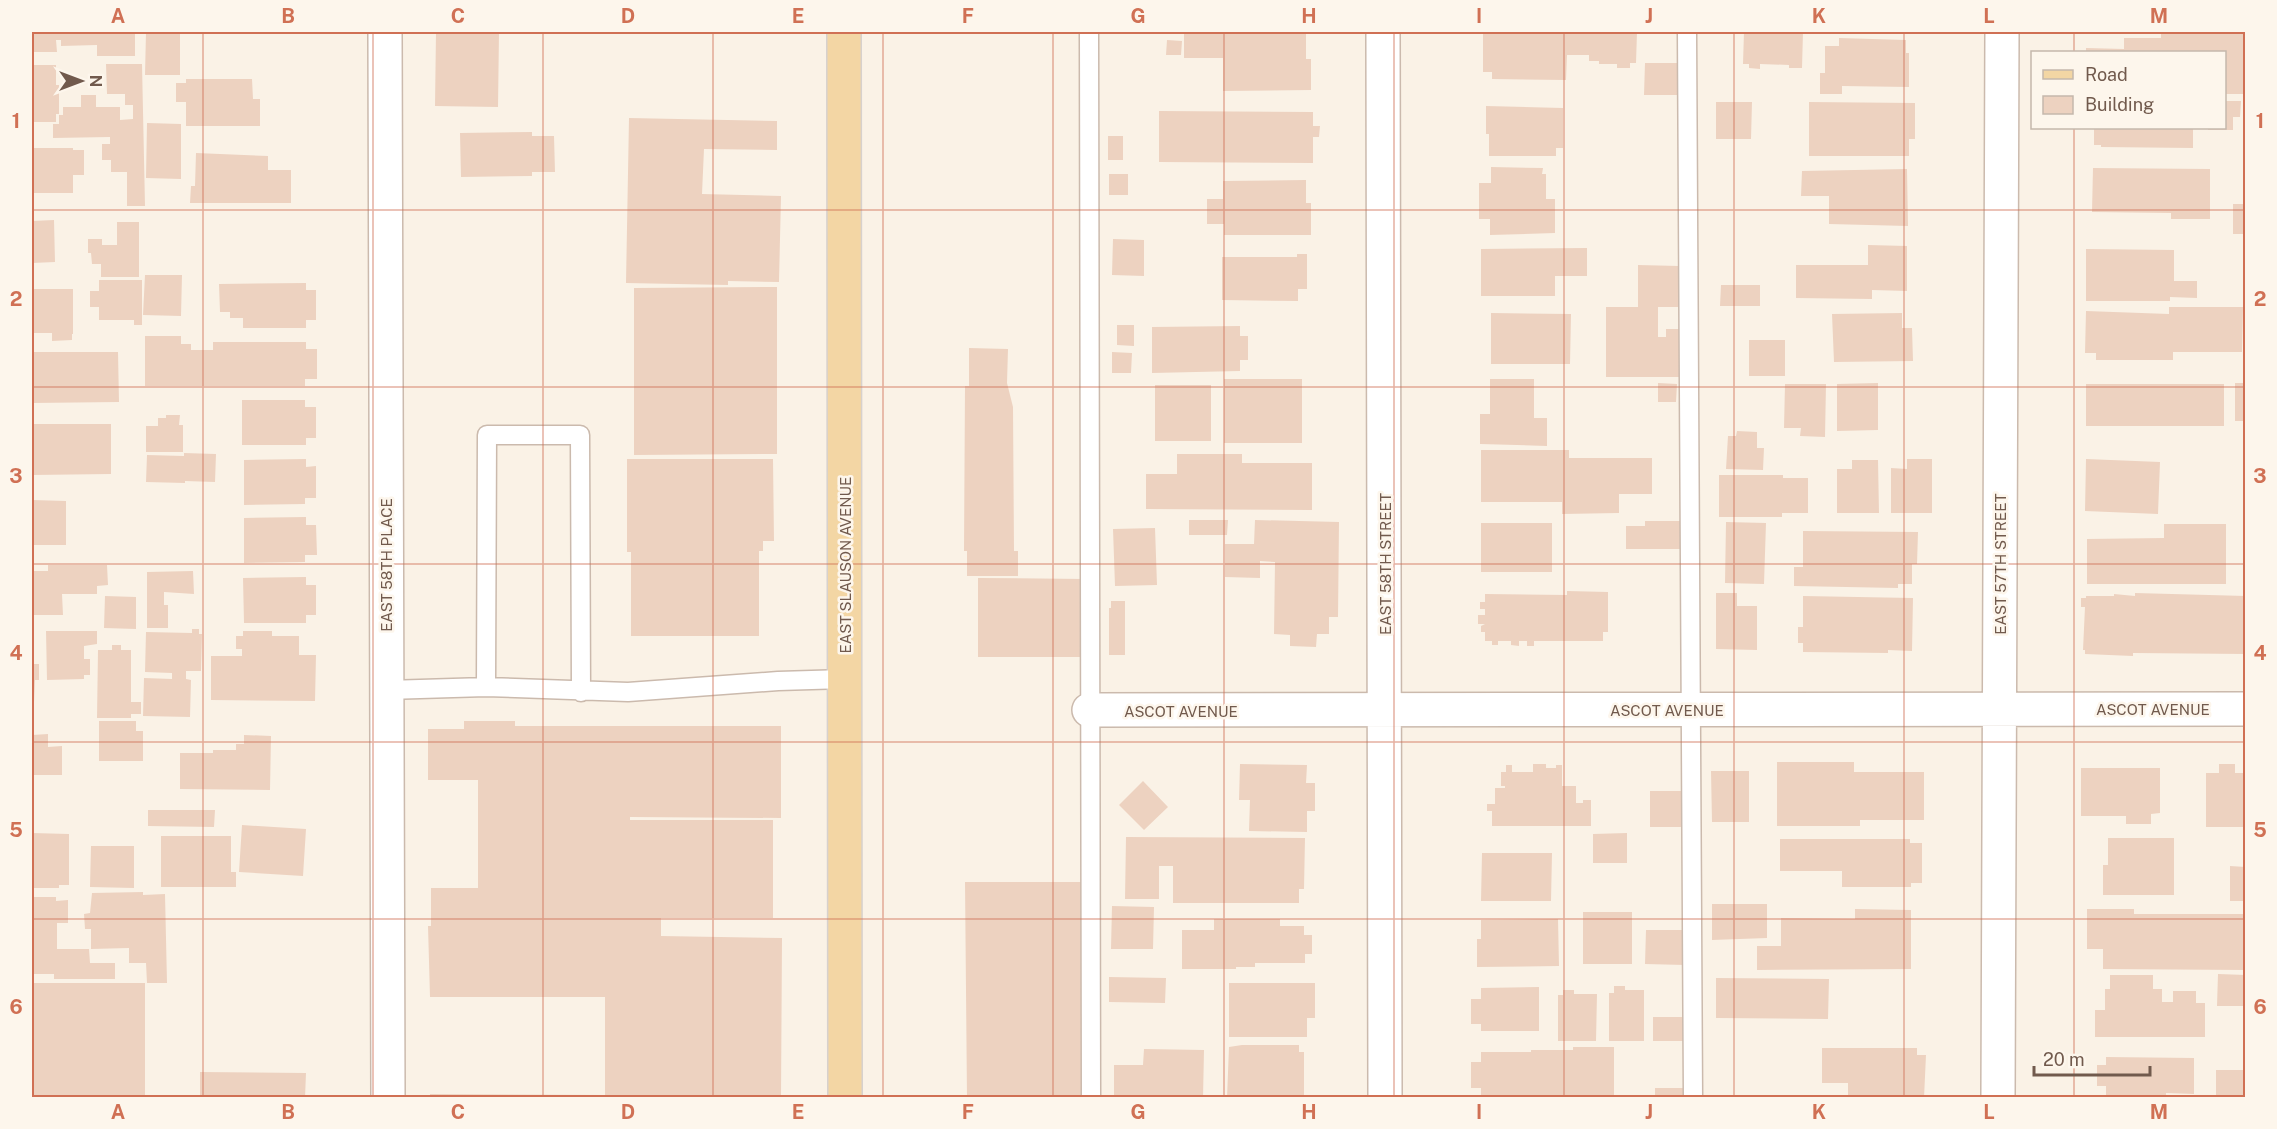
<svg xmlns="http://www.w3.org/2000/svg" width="2277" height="1129" font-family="'Public Sans',sans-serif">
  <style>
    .building { fill: #edd2c0 }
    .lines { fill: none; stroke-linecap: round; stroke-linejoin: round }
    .lane-casing { stroke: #cbbaad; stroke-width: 21 }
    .street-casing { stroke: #cbbaad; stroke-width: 36 }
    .primary-casing { stroke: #d7d1cd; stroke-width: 36 }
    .lane { stroke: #fff; stroke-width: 18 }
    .street { stroke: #fff; stroke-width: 33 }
    .primary { stroke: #f3d6a4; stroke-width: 33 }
    .grid { fill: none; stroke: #d07054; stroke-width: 1.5; stroke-opacity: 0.55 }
    .labels { text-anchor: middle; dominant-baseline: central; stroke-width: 5; stroke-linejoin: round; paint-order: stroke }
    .street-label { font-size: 15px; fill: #715a4d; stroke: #fdf6ec }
    .neatline { fill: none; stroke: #d07054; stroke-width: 2 }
    .grid-label { font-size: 20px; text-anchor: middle; font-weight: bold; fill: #d07054 }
  </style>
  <rect width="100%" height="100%" fill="#faf2e6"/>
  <!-- building -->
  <path class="building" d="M32 32H135V56H97V45L61 46V40H56L57 52H32Z
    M146 32H180V75H145Z
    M436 32H499L498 107 435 106Z
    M1184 32H1232V34H1306V59H1311V90L1223 91V58H1184Z
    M1483 32H1637L1636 63H1630V68H1617V64H1599V61H1589V55H1567L1566 80 1492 79V72H1483Z
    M1744 32H1803L1802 68H1789V65L1760 64V69L1749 68V64H1743Z
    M2161 32H2246V94H2224V52H2086V48L2124 49V38H2161Z
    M1839 38 1906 40V53H1909V87L1842 86V94H1820V73H1825V46H1839Z
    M1167 40 1182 41 1181 55H1166Z
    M1645 63H1682V95H1644Z
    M106 64H142L145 206H127V172H111V160H102V144H110V137L53 138V124H59V115H63V107H81V95H96V107H120V120L133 119V105H125V94H107Z
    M32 65H56V85H59V114H56V122H32Z
    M186 79H252L253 99H260V126H186V102H176V83H186Z
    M2224 101H2241L2240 117H2233V130H2208V128H2224Z
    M1716 102H1752L1751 139H1716Z
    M1809 102 1915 103V139H1909V156H1809Z
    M1486 106 1563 108V148H1556V156H1489V134H1486Z
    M1159 111 1313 112V126H1320L1319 137H1313V163L1159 162Z
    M629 118 777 121V150L704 149 702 194 781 196 779 282 728 281V285L626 283Z
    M147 123 181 124V179L146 178Z
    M2094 128H2193V148L2101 147V145H2094Z
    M532 132V136H554L555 172H532V176L461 177 460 133Z
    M1108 136H1123V160H1108Z
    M32 148H73V150H84V175H73V193H32Z
    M196 153 268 156V170H291V203H190L191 186H195Z
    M1491 167 1543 168 1542 174H1546V199H1555V233L1490 235V219H1479V183H1491Z
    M2093 168 2210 169V219H2171V213L2092 212Z
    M1907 169 1908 226 1829 224V196H1801L1802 171Z
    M1109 174H1128V195H1109Z
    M1306 180V203H1311V235H1224V224H1207V199H1223V181Z
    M2233 204H2246V234H2233Z
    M54 220 55 262 32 263V221Z
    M117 222H139V277H101V264H92L91 253H88V239H102V245H117Z
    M1113 239 1144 240V276L1112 275Z
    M1868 245 1907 246V291L1872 290V299L1796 298V265H1868Z
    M1587 248V276H1555V296H1481V249Z
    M2086 249 2174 250V281H2197V298L2170 297V301H2086Z
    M1297 254H1307V289H1298V301L1222 300V257H1297Z
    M1638 265 1679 266V307H1658V337H1666V329H1682V377H1606V307H1638Z
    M145 275H182L181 316 143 315Z
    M99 280H142V325H134V320H99V307H90V291H99Z
    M306 283V290H316V320H306V328H243V318H230V312H220L219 284Z
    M1721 285H1760V306H1720Z
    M777 287V454L634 455V288Z
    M32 289H73V334H72V340L52 341V333H32Z
    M2169 307H2243L2242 352H2173V360H2096V353H2085L2086 311 2169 314Z
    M1491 313 1571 314 1570 364H1491Z
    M1902 313V328H1912L1913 361 1834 362 1832 314Z
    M1117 325H1134V346L1117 345Z
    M1240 326V336H1248V360H1240V371L1152 373V327Z
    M145 336H181V344H191V350H213V342H306V349H317V379H305V386H145Z
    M1749 340H1785V376H1749Z
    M969 348 1008 349 1007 383 1013 407 1014 551H1018V576H967V551H964L965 386H969Z
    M32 352H118L119 402 32 403Z
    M1112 352 1132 353 1131 373H1112Z
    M1224 379H1302V443H1224Z
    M1490 379H1534V418H1547V446L1480 444V414H1490Z
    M1658 383 1677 384 1676 402H1658Z
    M1878 383V430L1837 431V384Z
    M2235 383H2246V421H2235Z
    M1785 384H1826L1825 437 1800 436 1801 428H1784Z
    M2086 384H2224V426H2086Z
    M1155 385H1211V441H1155Z
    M242 400H305V407H316V438H306V445H242Z
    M166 415H180L179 425H183V452H146V426H158V418H166Z
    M32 424H111V474L32 475Z
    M1737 431 1757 432V448H1764L1763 470 1726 469 1728 436H1736Z
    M1481 450H1569V458H1652V494H1619V513L1562 514V502H1481Z
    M184 453 216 454 215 482 185 481V483L146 482 147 455 184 456Z
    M1177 454H1242V463H1312V510L1146 509V474H1177Z
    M306 459V467L316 466V498H305V504L244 505V460Z
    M627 459H773L774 541H763V551H759V636H631V552H627Z
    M1907 459H1932V513H1891V468L1907 469Z
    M2086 459 2160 462 2158 514 2085 511Z
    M1852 460H1878L1879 513H1837V469H1852Z
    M1719 475H1783V478H1808V513H1782V517H1719Z
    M32 500 66 501V545H32Z
    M306 517V525H316L317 555H305V562L244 563V518Z
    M1189 520H1228L1227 535H1189Z
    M1255 520 1339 522 1338 617H1329V634H1317L1316 647 1290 646V635L1274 634 1275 562 1260 561V578L1225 577V544H1254Z
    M1645 521H1684V549H1626V526H1645Z
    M1726 522 1766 523 1764 584 1725 583Z
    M1481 523H1552V572H1481Z
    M2164 524H2226V584H2087V539L2164 538Z
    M1155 528 1157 585 1115 586 1113 529Z
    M1803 531 1918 532 1917 564H1912V584H1898V588L1794 586V567H1803Z
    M48 565H107L108 585 97 586V594H62L63 615H32V571H48Z
    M193 571 194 594 164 592V605H168V628H147V572Z
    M306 577V585H316V615H306V623H244L243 578Z
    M978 578 1085 579V657H978Z
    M1567 591 1608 592V632H1603V641H1534V646H1527V641H1519V646L1511 645V641H1498V645H1492V641H1485V632H1481V626L1485 624H1478V615H1485V609H1480V602H1485V594L1567 595Z
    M1716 593H1737V606H1757V650L1716 649Z
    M2135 593 2246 596V654L2133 653V656L2085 654V650H2083L2085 607H2081V598H2086V596H2114V594L2135 596Z
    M105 596 136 597V629L104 628Z
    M1803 596 1913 598 1912 651 1888 650V653L1803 652V643H1798V627H1803Z
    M1111 601H1125V655H1109V608H1111Z
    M192 629H199V634H202L201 671H186V679L191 680 190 717 143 716 144 678 172 679V673L145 672 146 632 192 633Z
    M46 631H97V644L84 646V659H90V675H84V679L47 680Z
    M243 631H272V636H299V655H316L315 701 211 700V656H242V649H236V636H243Z
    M112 645H121V650H131V702H141V714H131V718H97L98 650H112Z
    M32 664H39V680H35L34 702H32Z
    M99 721H136V731H143V761H99Z
    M464 721H515V726H781V818L630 817V820H773V918H661V936L782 938 781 1098H430V1094L605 1095V997H430L428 926H431V888H478V780H428V729H464Z
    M48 734V747L62 746V775H32V735Z
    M244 735 271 736 270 790 180 789V753H213V750H236V744H244Z
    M1777 762H1854V772H1924V820H1860V826H1777Z
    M1240 764 1307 765 1306 783H1315V811H1307V832L1249 831 1250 800H1239Z
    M1533 764H1546V768H1556V765H1562V786H1576V803H1583V800H1591V826H1492V811H1487V804H1495V788H1505V786H1501V772H1506V765H1512V772H1533Z
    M2219 764H2235V773H2246V827H2206V773H2219Z
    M2081 768H2160V813L2151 814V824H2126V816H2081Z
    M1711 771H1749V822H1712Z
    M1143 781 1168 807 1144 830 1119 805Z
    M1650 791H1684V827H1650Z
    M148 810H215L214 827 148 826Z
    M242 825 306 829 303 876 239 872Z
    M32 833 69 834V885H59V888H32Z
    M1627 833V863H1593V834Z
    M161 836H231V872H236V887H161Z
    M1126 837 1305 838 1304 889H1299V903H1173V866H1159V899H1125Z
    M2108 838H2174V895H2103V865H2108Z
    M1780 839H1910V843H1922V883H1911V887H1842V871H1780Z
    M91 846H134V888L90 887Z
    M1482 853H1552L1551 901H1481Z
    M2230 866 2246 867V901H2230Z
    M965 882H1082V1098H967Z
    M143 892V895L165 894 167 983H147L146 963H129V948L91 949V929H85L84 914 90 913 92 893Z
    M32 897H56V901L68 900V923H57V949H89L90 963H115V979H54V974H32Z
    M1712 904H1767V938L1712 940Z
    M1112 906 1154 907 1153 949H1111Z
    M1855 909 1911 910V969L1757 970V946H1781V918L1855 919Z
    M2087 909H2134V914H2246V970L2103 969V949H2087Z
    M1583 912H1632V964H1583Z
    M1214 919H1280V926H1304V935H1312V954H1305V963H1255V967H1236V969H1182V930H1214Z
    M1558 919 1559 966 1477 967V939H1481V920Z
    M1646 930H1685V965L1645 964Z
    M2218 974 2246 975V1006H2217Z
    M2110 975H2153V989H2162V1002H2173V991H2196V1003H2205V1037H2095V1010H2105V989H2110Z
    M1109 977 1166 978 1165 1003 1109 1002Z
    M1716 978 1829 979 1828 1019 1716 1018Z
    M32 983H145V1098H32Z
    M1229 983H1315V1018H1307V1037H1229Z
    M1614 986H1625V990H1644V1041H1609V993H1614Z
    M1539 987V1031H1481V1024H1471V999H1481V988Z
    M1563 990H1574V994H1597L1596 1041H1558V995H1563Z
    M1653 1017H1685V1041H1653Z
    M1242 1045H1299V1052H1304V1098H1227L1229 1047Z
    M1573 1047H1614V1097H1481V1088H1471V1062H1481V1052H1531V1050H1573Z
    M1822 1048H1917V1055H1926L1924 1098H1848V1083H1822Z
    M1144 1049 1204 1050 1203 1098 1114 1097V1065H1143Z
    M2106 1057 2194 1058V1094L2166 1093V1098H2106V1086H2097V1065H2106Z
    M2216 1070H2246V1098H2216Z
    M200 1072 306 1073 305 1098H200Z
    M1655 1088H1685V1098H1655Z"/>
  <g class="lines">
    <defs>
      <path id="lane" d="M1089 32 1091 1098
        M1687 32 1693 1098
        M486 687 628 692 778 681 845 679
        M387 690 486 687 487 435H580L581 692"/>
      <path id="street" d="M385 32 388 1098
        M1383 32 1385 1098
        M1089 710C1475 712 1860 707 2246 709
        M1998 1098 2002 32"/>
      <path id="primary" d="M844 32 845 1098"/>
    </defs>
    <!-- lane casing -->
    <use href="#lane" class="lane-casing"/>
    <!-- street casing -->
    <use href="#street" class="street-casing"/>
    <!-- primary casing -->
    <use href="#primary" class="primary-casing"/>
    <!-- lane -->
    <use href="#lane" class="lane"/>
    <!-- street -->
    <use href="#street" class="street"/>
    <!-- primary -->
    <use href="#primary" class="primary"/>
  </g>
  <!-- grid -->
  <path class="grid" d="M203 32V1098M373 32V1098M543 32V1098M713 32V1098M883 32V1098M1053 32V1098M1224 32V1098M1394 32V1098M1564 32V1098M1734 32V1098M1904 32V1098M2074 32V52M2074 128V1098M32 210H2246M32 387H2246M32 564H2246M32 742H2246M32 919H2246"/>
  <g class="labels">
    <!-- street labels -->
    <g class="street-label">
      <text transform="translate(1385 564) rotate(-90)">EAST 58TH STREET</text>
      <text transform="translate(2000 564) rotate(-90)">EAST 57TH STREET</text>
      <text transform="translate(386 565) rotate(-90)">EAST 58TH PLACE</text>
      <text transform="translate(845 565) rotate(-90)">EAST SLAUSON AVENUE</text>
      <text x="2153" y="709">ASCOT AVENUE</text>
      <text x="1667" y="710">ASCOT AVENUE</text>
      <text x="1181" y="711">ASCOT AVENUE</text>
    </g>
  </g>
  <!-- border -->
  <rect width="2277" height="1129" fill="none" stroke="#fdf6ec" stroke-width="66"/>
  <!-- legend -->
  <rect x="2031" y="51" width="195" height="78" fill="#fdf6ec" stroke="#c5b8ac" stroke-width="1.5"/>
  <rect x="2043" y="70" width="30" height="9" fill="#f3d6a4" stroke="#c5b8ac" stroke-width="1.5"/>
  <text x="2085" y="81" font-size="18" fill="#715a4d">Road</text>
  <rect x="2043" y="96" width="30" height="18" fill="#edd2c0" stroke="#c5b8ac" stroke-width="1.5"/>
  <text x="2085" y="111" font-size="18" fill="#715a4d">Building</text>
  <!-- north arrow -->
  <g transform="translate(81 81) rotate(90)" stroke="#fdf6ec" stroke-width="4.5" paint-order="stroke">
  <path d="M0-4.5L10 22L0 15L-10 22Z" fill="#715a4d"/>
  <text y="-9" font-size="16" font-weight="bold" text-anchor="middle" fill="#715a4d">N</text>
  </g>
  <!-- scale -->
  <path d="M2034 1066v9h116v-9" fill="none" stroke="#715a4d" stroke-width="3"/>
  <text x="2043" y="1066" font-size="18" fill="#715a4d" stroke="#fdf6ec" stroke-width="4.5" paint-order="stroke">20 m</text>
  <rect x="33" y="33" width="2211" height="1063" class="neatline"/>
  <g class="grid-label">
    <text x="118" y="23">A</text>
    <text x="288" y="23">B</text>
    <text x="458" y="23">C</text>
    <text x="628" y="23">D</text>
    <text x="798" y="23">E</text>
    <text x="968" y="23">F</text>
    <text x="1138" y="23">G</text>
    <text x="1309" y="23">H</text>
    <text x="1479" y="23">I</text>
    <text x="1649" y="23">J</text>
    <text x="1819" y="23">K</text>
    <text x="1989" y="23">L</text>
    <text x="2159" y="23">M</text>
    <text x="16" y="128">1</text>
    <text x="2260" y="128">1</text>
    <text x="16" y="306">2</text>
    <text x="2260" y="306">2</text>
    <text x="16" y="483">3</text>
    <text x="2260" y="483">3</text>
    <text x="16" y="660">4</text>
    <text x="2260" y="660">4</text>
    <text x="16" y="837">5</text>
    <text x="2260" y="837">5</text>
    <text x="16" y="1014">6</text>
    <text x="2260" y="1014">6</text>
    <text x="118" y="1119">A</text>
    <text x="288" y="1119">B</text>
    <text x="458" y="1119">C</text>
    <text x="628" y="1119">D</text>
    <text x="798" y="1119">E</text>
    <text x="968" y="1119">F</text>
    <text x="1138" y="1119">G</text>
    <text x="1309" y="1119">H</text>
    <text x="1479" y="1119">I</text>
    <text x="1649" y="1119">J</text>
    <text x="1819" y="1119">K</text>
    <text x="1989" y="1119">L</text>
    <text x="2159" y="1119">M</text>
  </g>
</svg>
